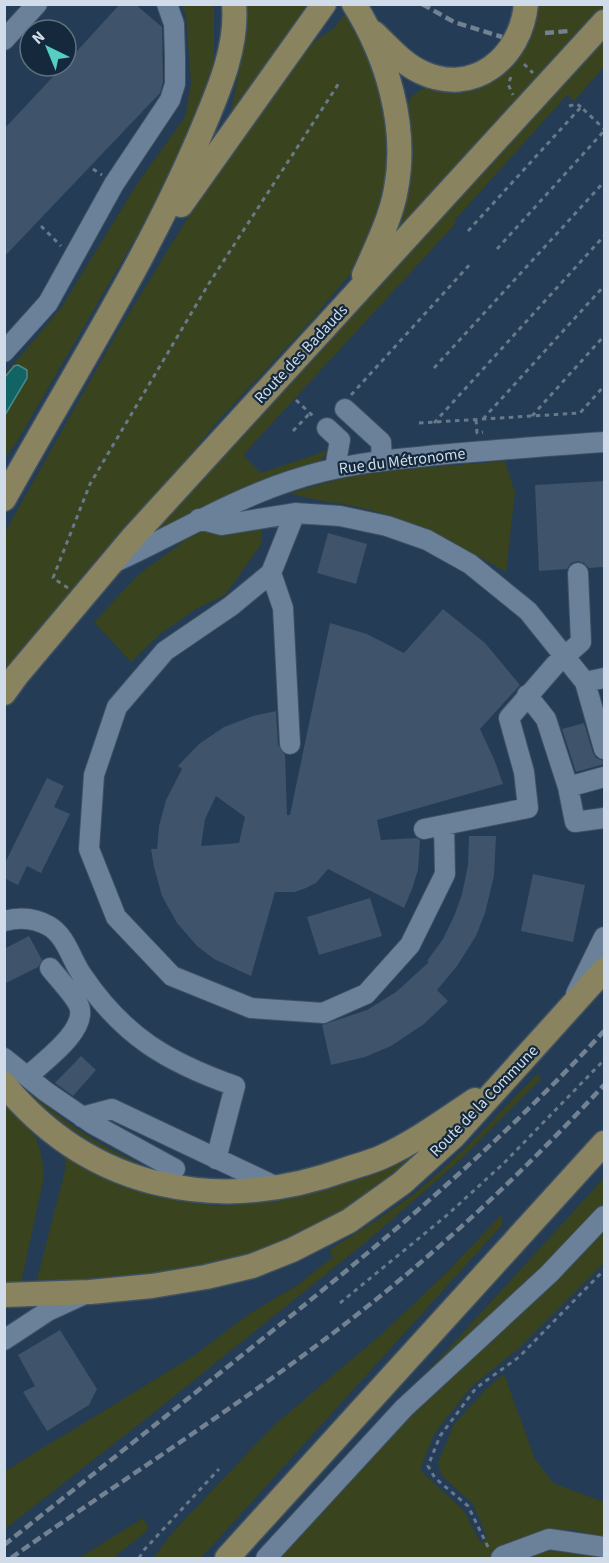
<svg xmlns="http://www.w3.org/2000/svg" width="609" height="1563" font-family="'Source Sans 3',sans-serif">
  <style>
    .built { fill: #243c56; fill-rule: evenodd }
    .green { fill: #39431d }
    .water { fill: #126464; stroke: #4b888c; stroke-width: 1.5 }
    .building { fill: #3f536a; fill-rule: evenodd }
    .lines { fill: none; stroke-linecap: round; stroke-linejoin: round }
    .minor-casing { stroke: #3f5062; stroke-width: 22 }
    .major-casing { stroke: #3f5062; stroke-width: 27 }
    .path { stroke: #68798a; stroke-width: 3; stroke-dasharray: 4.5 4.5; stroke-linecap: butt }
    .minor { stroke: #6b8199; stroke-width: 20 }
    .major { stroke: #89845f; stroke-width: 24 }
    .rail { stroke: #728293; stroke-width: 4.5; stroke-dasharray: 9 4.5; stroke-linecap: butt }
    .labels { text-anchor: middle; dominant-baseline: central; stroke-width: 4.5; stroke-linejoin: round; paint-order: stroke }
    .street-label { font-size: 16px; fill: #d0dce9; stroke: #15293d }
  </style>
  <rect width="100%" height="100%" fill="#1f3348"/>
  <!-- built -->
  <path class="built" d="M5 5H604V1558H5ZM30 30H66V66H30Z"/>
  <!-- green -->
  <path class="green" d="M182 5H214V74L170 179 16 443 5 458V374L61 308 137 184 185 117 191 83 186 16Z
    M245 5H307L229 119C237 82 247 43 245 5Z
    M534 5H604V10L379 257 405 113 410 98 421 89 479 82Z
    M349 9 375 67 384 120 388 164 386 197 354 269 311 321 216 423 158 495 5 676V532L117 333 204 191 281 81 315 41 334 28Z
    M604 37V67L574 101 567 95 558 105 454 221 456 223 243 455 261 473 331 449 318 463 243 490 200 509 143 542Z
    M505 461 515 492 506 572C465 549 426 527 381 513 351 503 320 503 290 493L360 473Z
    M199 527H261L262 543 225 595 196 609 160 634 131 662 94 622 139 574 176 547Z
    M537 1074 541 1079 460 1160 372 1237 157 1410 5 1529V1471L192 1357 249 1314 296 1286 333 1257 329 1250C359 1231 390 1213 417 1191 460 1156 499 1114 537 1074Z
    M9 1077H19C31 1089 42 1102 56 1113 83 1136 117 1153 149 1168L144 1170 74 1137Z
    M4 1102 36 1138 42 1158 44 1177 21 1283H5Z
    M439 1137 353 1208 253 1255 161 1275 36 1284 66 1166 64 1156 162 1196 186 1199 196 1203 217 1206 275 1198Z
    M604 1178V1263L518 1349 472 1386 434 1434 420 1470 464 1511 481 1544 487 1537 473 1504 441 1475 438 1463 454 1424 487 1388 504 1374 535 1459 553 1483 604 1502V1539C595 1536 583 1531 572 1530 543 1530 512 1542 488 1558H257Z
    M501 1215 503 1224 201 1558H153L173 1532 273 1426 384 1332 448 1271Z
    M143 1518 148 1527 146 1532 113 1558H79Z
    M540 1548 582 1549 601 1558H516Z"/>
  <!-- water -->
  <path class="water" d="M18 365 27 370V378L5 415V377L14 366Z"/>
  <!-- building -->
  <path class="building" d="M120 4H135L162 27 163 82 160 93 4 257V129L63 66H66V63Z
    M604 481V567L589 568 584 563 577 561 571 563 567 569 539 571 535 485Z
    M328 533 367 544 356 584 317 573Z
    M443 609 485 643 520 685 480 729 494 759 503 784 377 820 381 840 417 838 420 840 418 870 412 889 404 908 328 869 316 883 306 888 295 892H275L251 976 214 959 197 946 177 923 162 896 154 867 151 849H157L159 826 166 800 182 769 178 766 199 744 224 727 253 716 276 711 278 745 285 755 287 815H290L330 623 367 634 404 653ZM216 796 245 817 239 843 201 846 205 819Z
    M584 723 593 753 596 758 604 761V764L576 772 562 729Z
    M47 778 64 786 54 807 70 814 41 873 27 866 18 885 4 878V865Z
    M469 836H496L494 876 485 913 476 936 457 966 437 990 448 1001 424 1024 391 1046 365 1057 331 1065 322 1025 367 1010 396 992 429 962 427 961 443 939 455 914 462 894 468 865Z
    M533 874 585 885 573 942 521 931Z
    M370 898 382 936 319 955 307 917Z
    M29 936 42 960 38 967 4 984V949Z
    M81 1056 96 1070 73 1096 55 1083Z
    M60 1330 97 1389 89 1405 47 1431 23 1392 35 1386 18 1355Z"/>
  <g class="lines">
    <defs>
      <path id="minor" d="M4 40 37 4
        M4 352 48 303 114 184 170 100 175 84V57L174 24 167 4
        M345 409 381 442 382 461
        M327 428 340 440 335 468
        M295 513 271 573 231 606 165 651 117 707 94 775 89 849 116 917 172 976 251 1008 323 1013 366 994 410 945 445 874 444 825
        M199 519 222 525 295 513 340 516 387 526 427 540 470 564 528 611 585 682 604 749
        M113 563C173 536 227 502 290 481 339 464 386 460 437 455 493 450 549 446 604 442
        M271 573 283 608 290 744
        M585 682 604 678
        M527 695 546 719 568 787 575 822 604 818
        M568 787 604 777
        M424 829 528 808 524 772 509 718 555 665 581 642 578 573
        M4 921C19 917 35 918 49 926 66 936 71 959 82 975 123 1036 167 1062 235 1086L216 1159
        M576 994 604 937
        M4 1058 45 1091 93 1124 175 1169
        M28 1076C44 1061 88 1030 79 1006 75 996 57 977 50 968
        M82 1117 112 1109 279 1188
        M4 1340 48 1311 85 1294
        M266 1558 404 1408 549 1274 604 1216
        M501 1558 503 1556 549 1539 604 1547"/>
      <path id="major" d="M354 4C387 57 408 126 396 189 392 215 375 251 364 275
        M374 33C388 46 403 64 421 72 473 97 521 58 526 4
        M181 205 324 4
        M4 499C71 378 146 262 200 135 217 94 238 49 234 4
        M4 693 17 675 134 536 604 22
        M4 1084C92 1191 220 1215 347 1169 359 1165 371 1162 382 1157 415 1142 445 1120 475 1100
        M4 1295 90 1292 152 1286 206 1277 252 1266 292 1250 349 1221 402 1183 454 1136 604 970
        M227 1558 604 1143"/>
    </defs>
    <!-- minor casing -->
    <use href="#minor" class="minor-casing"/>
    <!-- major casing -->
    <use href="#major" class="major-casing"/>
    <!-- path -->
    <path class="path" d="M524 64 533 73
      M511 77 508 84 513 95
      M569 106 577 104 581 107
      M93 169 102 175
      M41 226 61 246
      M468 231 581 107 604 129
      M497 249 604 131
      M434 368 604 182
      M351 395 472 262
      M296 400 314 417
      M532 416 604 336
      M483 419 604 286
      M476 420 477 433 483 432
      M419 423 580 413 604 386
      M434 423 604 236
      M293 431 310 413
      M68 588 53 578 90 484 208 285 339 83
      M340 1303 446 1216 504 1163 604 1060
      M488 1547 468 1506 435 1478 428 1466 440 1436 476 1388 519 1357 604 1270
      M139 1558 144 1550 219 1469"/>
    <!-- minor -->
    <use href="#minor" class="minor"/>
    <!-- major -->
    <use href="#major" class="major"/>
    <!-- rail -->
    <path class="rail" d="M422 4 454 22 502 37
      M545 33 569 31
      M4 1545C82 1483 159 1422 236 1360 365 1257 492 1153 604 1031
      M11 1558C122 1480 237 1407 345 1324 438 1252 524 1172 604 1085"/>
  </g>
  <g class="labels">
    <!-- street labels -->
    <g class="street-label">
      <text transform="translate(301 354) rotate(-47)">Route des Badauds</text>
      <text transform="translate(402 461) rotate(-7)">Rue du Métronome</text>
      <text transform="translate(484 1101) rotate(-46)">Route de la Commune</text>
    </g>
  </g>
  <!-- border -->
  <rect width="609" height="1563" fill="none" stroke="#d0dce9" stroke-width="12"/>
  <!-- north arrow -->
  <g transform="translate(48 48) rotate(317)"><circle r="28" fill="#15293d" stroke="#607182" stroke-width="1.5"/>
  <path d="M0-4.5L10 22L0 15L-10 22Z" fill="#56cec3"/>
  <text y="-9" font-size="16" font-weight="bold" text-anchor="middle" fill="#d0dce9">N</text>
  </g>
</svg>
